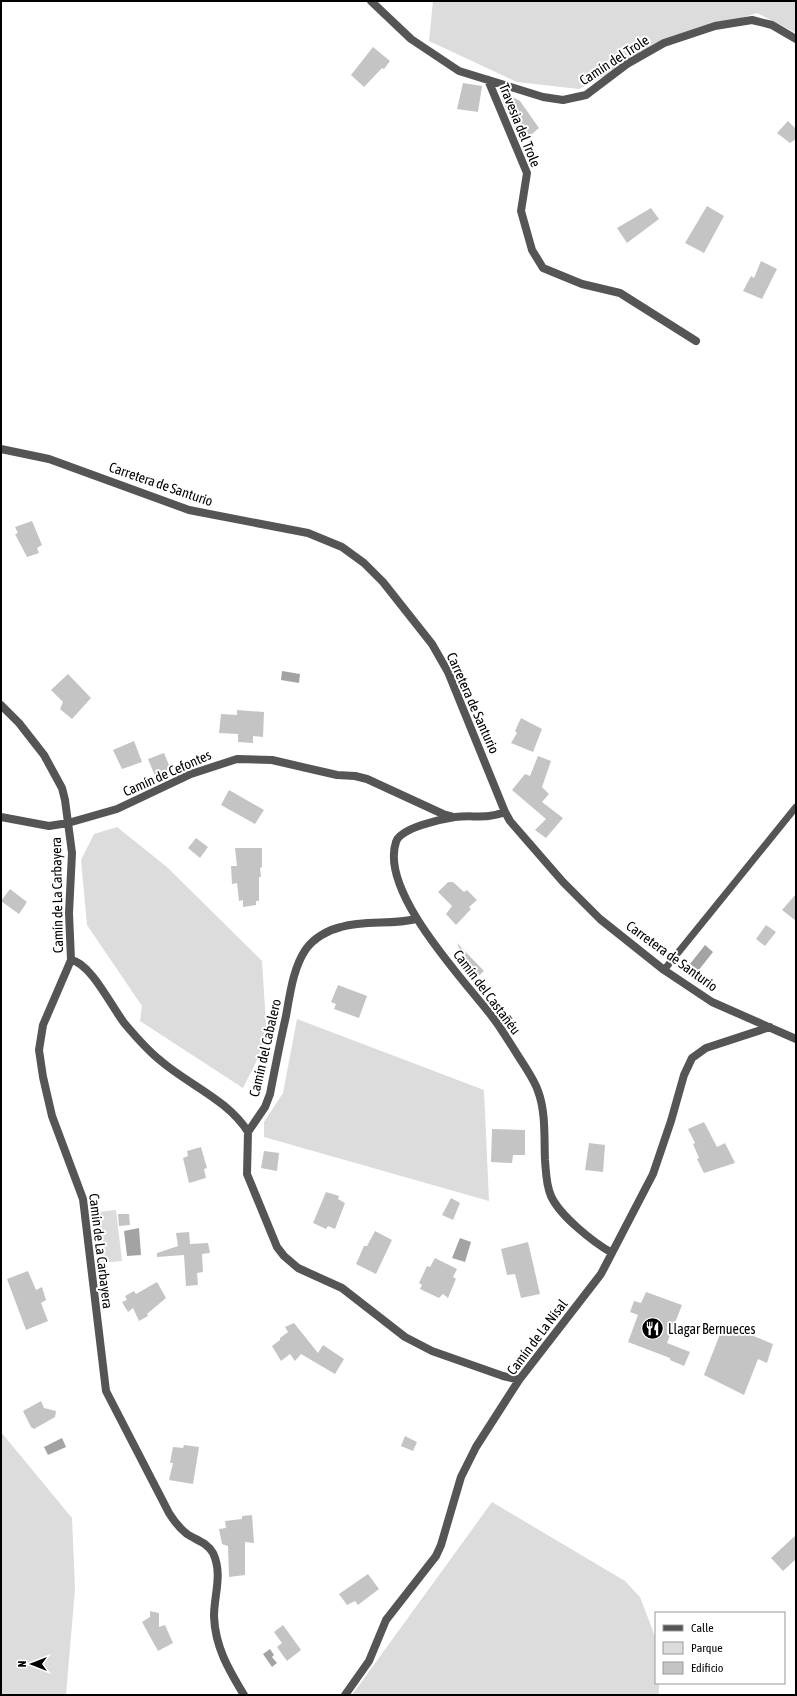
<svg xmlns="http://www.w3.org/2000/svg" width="797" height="1696" font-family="'Asap Condensed',sans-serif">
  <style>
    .green { fill: #dcdcdc }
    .water { fill: #a3a3a3 }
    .building { fill: #c4c4c4 }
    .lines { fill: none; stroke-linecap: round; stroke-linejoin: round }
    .lane { stroke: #555; stroke-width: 7 }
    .street { stroke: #555; stroke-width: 8 }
    .labels { text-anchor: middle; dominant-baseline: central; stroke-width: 4; stroke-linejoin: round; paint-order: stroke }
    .street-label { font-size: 14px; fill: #000; stroke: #fff }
    .poi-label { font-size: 14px; fill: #000; stroke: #fff; text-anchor: start }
  </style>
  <rect width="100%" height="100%" fill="#fff"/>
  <!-- green -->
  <path class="green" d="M433 1H796V33L757 13 676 39 579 89 517 82 429 41Z
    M117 827 167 867 262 961 267 1040 243 1088 140 1021 142 1006 87 925 81 860 94 834Z
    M297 1019 484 1090 489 1201 264 1137V1122L283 1093Z
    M116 1210 122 1261 101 1263 96 1212Z
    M1 1432 72 1518 75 1589 66 1695H1Z
    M492 1502 625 1581 640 1597 656 1639V1683H659V1695H352Z"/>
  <!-- water -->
  <path class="water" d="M282 671 300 674 299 683 281 680Z
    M705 945 713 952 698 971 690 964Z
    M139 1228 141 1255 127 1256 124 1231Z
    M460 1238 471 1242 465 1262 452 1258Z
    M62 1438 66 1447 48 1455 44 1447Z
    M270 1649 274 1655 272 1657 277 1663 272 1667 263 1654Z"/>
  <!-- building -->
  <path class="building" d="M373 47 390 61 384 69 382 68 364 87 351 75Z
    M463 83 482 86 478 112 457 109Z
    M509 95 520 101 539 128 525 140 513 125 502 99Z
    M788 121 796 129V139L790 143 777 133Z
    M707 206 724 216 704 253 685 243Z
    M651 208 659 219 627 243 617 228Z
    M761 261 777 269 762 299 743 291 751 276 754 278Z
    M32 521 42 545 37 548 39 553 27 557 15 534 18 533 15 527Z
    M68 674 91 698 72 719 60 709 63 702 51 690Z
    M237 710 264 712 263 737 253 736V743L238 742V734L219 733 221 714 237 715Z
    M521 718 542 729 533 752 511 743 517 733 515 731Z
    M134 741 142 762 122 769 113 750Z
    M164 753 173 775 158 783 148 759Z
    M538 756 551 761 542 787 549 794 542 802 563 818 546 838 535 830 546 819 512 790 525 774 530 776Z
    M229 790 264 810 255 824 221 805Z
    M196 838 208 847 200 858 188 848Z
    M235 848H262V867L260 868 261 877H259V901H256V905L243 907V900L239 901 237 883 232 884 231 866H237Z
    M448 882H453L464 892 467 890 477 900 469 907 471 909 456 925 446 914 452 906 438 892Z
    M10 889 27 902 19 914 1 901Z
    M796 894V921L782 910Z
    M766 925 776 932 765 946 756 939Z
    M457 943 484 971 474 980 464 971 467 968Z
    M338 985 367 996 359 1018 334 1009 336 1004 331 1002Z
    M704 1122 717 1147 725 1143 735 1163 704 1173 697 1159 699 1158 693 1144 695 1143 688 1129Z
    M492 1129 525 1130V1155H513L512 1163 491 1162Z
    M589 1143 605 1145 603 1172 585 1170Z
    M201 1147 207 1168 204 1169 206 1178 189 1183 183 1158 188 1156 187 1151Z
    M264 1151 279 1153 277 1171 261 1168Z
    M326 1192 339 1196 338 1199 345 1203 335 1229 328 1226 326 1229 313 1223Z
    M451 1198 460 1203 453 1220 442 1215Z
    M118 1214H129L130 1225 119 1226Z
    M375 1231 392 1240 376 1274 356 1264 364 1246H367Z
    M189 1232 190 1244 208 1243 210 1253 202 1254 203 1272 197 1273 198 1285 186 1286 184 1255 157 1257V1253L178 1246 176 1233Z
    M528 1242 540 1294 521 1298 515 1274 507 1275 501 1249Z
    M435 1258 457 1269 453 1277 456 1279 448 1298 443 1294 439 1298 420 1289 422 1285 419 1283 427 1266 430 1267Z
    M28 1271 36 1290 42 1287 46 1300 41 1303 48 1321 26 1330 7 1279Z
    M157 1282 166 1298 147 1314 148 1316 139 1321 133 1308 128 1312 122 1302 127 1300 125 1296 134 1291 136 1294Z
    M646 1292 682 1305 667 1343 690 1352 684 1366 670 1360V1358L628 1342 638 1315 630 1312 634 1301 641 1303Z
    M294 1323 318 1353 323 1345 344 1359 335 1374 301 1354 295 1361 290 1354 281 1361 272 1346 280 1340V1338L288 1332 285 1327Z
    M724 1324 773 1344 767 1363 758 1359 744 1395 704 1375Z
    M41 1401 44 1408 56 1411 55 1417 34 1429 31 1427 23 1411Z
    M405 1436 417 1442 413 1451 401 1446Z
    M184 1445 199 1447 193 1484 169 1480 173 1463H170L173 1447 183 1448Z
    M252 1515 254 1543 245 1542V1575L229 1577 228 1546 222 1544 219 1529 226 1528 225 1521 242 1519V1516Z
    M796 1535V1559L783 1571 771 1558Z
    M368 1574 379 1589 358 1605 355 1601 347 1605 339 1594Z
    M150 1611 159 1613V1627L165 1625 173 1643 158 1651 142 1622 150 1617Z
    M283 1625 301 1650 287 1661 277 1647 282 1643 274 1632Z"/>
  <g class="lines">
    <!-- lane -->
    <path class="lane" d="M664 970 796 807"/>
    <!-- street -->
    <path class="street" d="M371 1 411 39 459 71 543 97 563 100 586 95 627 64 664 43 715 26 752 20 772 25 796 39
      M488 80 527 173 521 211 532 250 543 268 582 284 620 293 696 341
      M1 449 49 459 189 510 308 533 342 547 364 563 383 582 432 644 448 672 505 812 510 821 563 882 600 919 664 970 712 1002 796 1039
      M1 705 19 723 44 755 62 788 65 800 72 853 69 913 71 960 43 1025 39 1050 43 1077 52 1116 83 1199 106 1391 169 1513C174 1521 179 1528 187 1534 196 1540 208 1543 213 1553 223 1574 214 1595 214 1616 215 1647 229 1670 244 1695
      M505 812C488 819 472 815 455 817 441 819 400 828 396 842 379 892 465 981 494 1019 505 1034 514 1050 524 1065 529 1073 535 1082 538 1091 546 1112 544 1138 545 1160 546 1172 546 1185 551 1196 560 1216 593 1242 612 1253
      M1 817 49 826 68 823 117 809 191 774 237 759 272 760 337 775 355 776 367 779 443 814 454 817
      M416 919C392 925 365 920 341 927 328 930 314 938 306 949 293 968 290 994 286 1016 280 1042 275 1068 270 1094L265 1107 248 1132 247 1174 277 1247 284 1256 298 1268 342 1288 405 1337 432 1351 503 1376 519 1380
      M71 960C91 963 112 1008 125 1024 136 1037 148 1051 161 1061 189 1085 228 1100 248 1132
      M345 1695 369 1661 386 1620 436 1556 441 1545 461 1477 476 1447 519 1380 601 1274 653 1174 671 1121 684 1075 692 1058 706 1048 770 1027"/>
  </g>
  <!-- icons -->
  <defs>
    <symbol id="restaurant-disc" viewBox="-11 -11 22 22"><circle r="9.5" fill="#000" stroke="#fff"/><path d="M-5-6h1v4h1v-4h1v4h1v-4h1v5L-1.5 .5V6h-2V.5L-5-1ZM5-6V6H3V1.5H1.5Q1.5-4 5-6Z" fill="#fff"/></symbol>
  </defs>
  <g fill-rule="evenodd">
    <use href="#restaurant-disc" x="640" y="1316" width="25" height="25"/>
  </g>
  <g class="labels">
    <!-- street labels -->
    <g class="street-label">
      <text transform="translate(614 60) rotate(-33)">Camín del Trole</text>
      <text transform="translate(520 125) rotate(68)">Travesia del Trole</text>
      <text transform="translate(161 484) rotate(19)">Carretera de Santurio</text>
      <text transform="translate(473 703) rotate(66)">Carretera de Santurio</text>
      <text transform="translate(167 773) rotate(-24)">Camín de Cefontes</text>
      <text transform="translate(57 895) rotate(-91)">Camín de La Carbayera</text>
      <text transform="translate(672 956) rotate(36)">Carretera de Santurio</text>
      <text transform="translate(487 992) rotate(53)">Camín del Castañéu</text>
      <text transform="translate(265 1048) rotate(-77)">Camín del Cabalero</text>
      <text transform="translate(101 1251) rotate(83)">Camín de La Carbayera</text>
      <text transform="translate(537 1337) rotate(-53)">Camín de La Nisal</text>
    </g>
    <!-- poi labels -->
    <g class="poi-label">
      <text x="668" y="1329">Llagar Bernueces</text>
    </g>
  </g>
  <!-- border -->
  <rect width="797" height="1696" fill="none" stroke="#000000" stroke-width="4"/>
  <!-- legend -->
  <rect x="655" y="1612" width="130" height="72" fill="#ffffff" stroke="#999999"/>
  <rect x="663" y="1625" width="20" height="6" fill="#555555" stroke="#999999"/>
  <text x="691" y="1632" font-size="12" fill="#000000">Calle</text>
  <rect x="663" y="1642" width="20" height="12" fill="#dcdcdc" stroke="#999999"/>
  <text x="691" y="1652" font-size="12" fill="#000000">Parque</text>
  <rect x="663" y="1662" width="20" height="12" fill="#c4c4c4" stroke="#999999"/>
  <text x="691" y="1672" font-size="12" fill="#000000">Edificio</text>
  <!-- north arrow -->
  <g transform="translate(32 1664) rotate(270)" stroke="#ffffff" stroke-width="3" paint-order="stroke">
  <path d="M0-3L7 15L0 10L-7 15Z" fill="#000000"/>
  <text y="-6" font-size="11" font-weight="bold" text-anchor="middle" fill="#000000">N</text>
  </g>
</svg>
